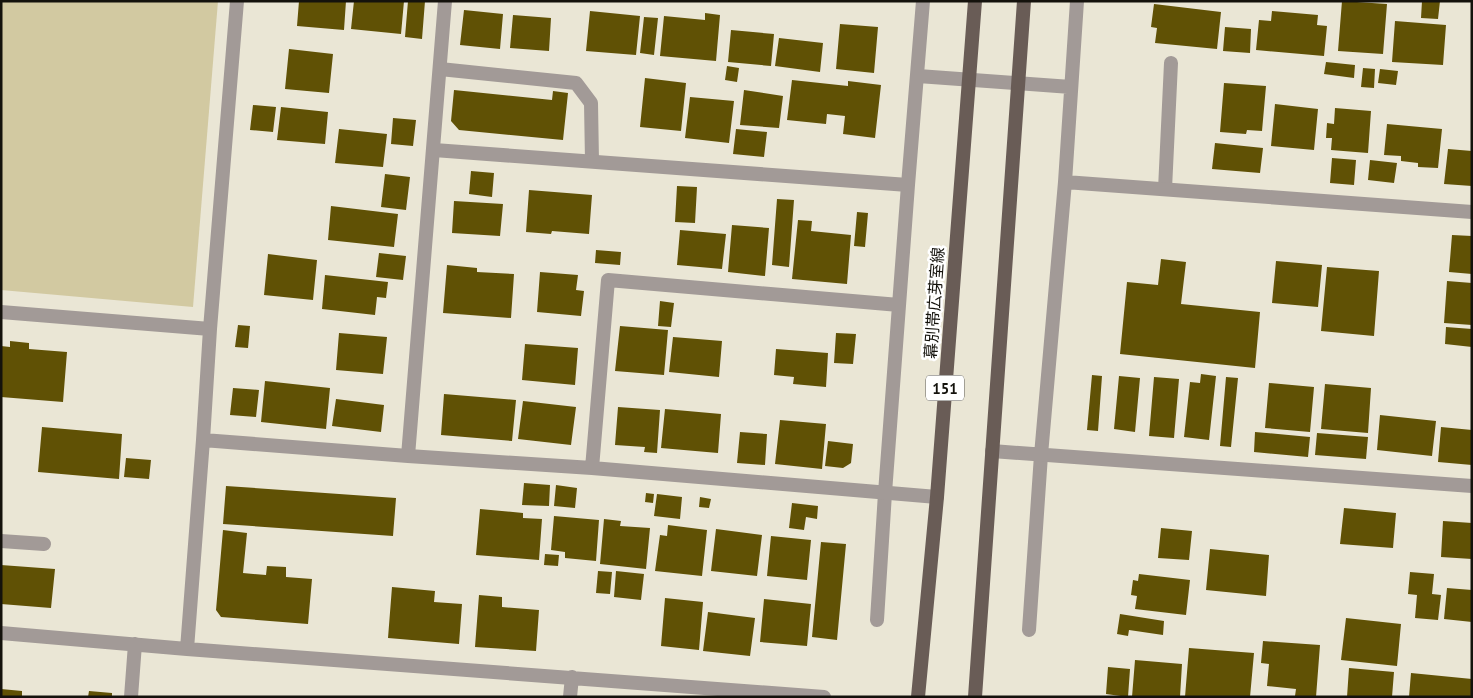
<svg xmlns="http://www.w3.org/2000/svg" width="1473" height="698" font-family="'PT Sans','Noto Sans JP',sans-serif">
  <style>
    .green { fill: #d2c9a1 }
    .building { fill: #605105 }
    .lines { fill: none; stroke-linecap: round; stroke-linejoin: round }
    .service { stroke: #a29a97; stroke-width: 14 }
    .minor { stroke: #a29a97; stroke-width: 14 }
    .primary { stroke: #695c56; stroke-width: 14 }
    .labels { text-anchor: middle; dominant-baseline: central; stroke-width: 5; stroke-linejoin: round; paint-order: stroke }
    .shield { fill: #fff; stroke: #5a5955; stroke-width: 1 }
    .shield-label { font-size: 15px; font-weight: bold; fill: #14120c }
    .street-label { font-size: 16px; fill: #14120c; stroke: #fff }
  </style>
  <rect width="100%" height="100%" fill="#eae6d5"/>
  <!-- green -->
  <path class="green" d="M1 1H218L193 307 1 290Z"/>
  <!-- building -->
  <path class="building" d="M299 1H346L344 30 297 26Z
    M354 1H404L401 34 351 29Z
    M408 1H425L422 39 405 37Z
    M1342 1 1387 4 1383 54 1338 51Z
    M1422 1H1440L1438 19 1421 18Z
    M1154 4 1221 12 1217 49 1155 43 1157 28 1151 27Z
    M464 10 503 14 500 49 460 45Z
    M590 11 640 16 636 55 586 51Z
    M1272 11 1318 15 1317 25 1327 26 1324 56 1256 50 1259 20 1271 21Z
    M705 13 720 15 716 61 660 56 664 16 705 20Z
    M513 15 551 18 549 51 510 48Z
    M644 17 658 18 654 55 640 53Z
    M1395 21 1446 25 1443 65 1392 62Z
    M840 24 878 27 874 73 836 69Z
    M1225 27 1251 29 1250 53 1223 51Z
    M731 30 774 34 771 66 728 62Z
    M779 38 823 43 820 72 775 66Z
    M289 49 333 54 329 93 285 89Z
    M1326 62 1355 65 1354 78 1324 74Z
    M727 66 739 68 737 82 725 80Z
    M1363 68 1375 69 1374 88 1361 87Z
    M1380 69 1398 71 1396 85 1378 83Z
    M645 78 686 83 681 131 640 127Z
    M792 80 848 86V81L881 85 875 138 843 134 845 116 827 114 826 124 787 120Z
    M1224 83 1266 86 1262 131 1247 130 1246 134 1220 132Z
    M454 90 552 100 553 91 568 93 563 140 459 130 451 121Z
    M744 90 783 96 779 128 740 125Z
    M690 97 734 101 729 143 685 138Z
    M1275 104 1318 109 1314 150 1271 146Z
    M253 105 276 107 273 132 250 130Z
    M281 107 328 112 325 144 277 140Z
    M1335 108 1371 111 1368 153 1331 150 1332 138H1326L1327 123 1334 124Z
    M393 118 416 120 413 146 391 144Z
    M1387 124 1442 129 1438 168 1418 167V163L1401 161V156L1384 155Z
    M339 129 387 134 383 167 335 163Z
    M736 129 767 132 764 157 733 154Z
    M1215 143 1263 148 1260 173 1212 169Z
    M1448 149 1472 151V186L1444 184Z
    M1332 158 1356 160 1354 185 1330 183Z
    M1370 160 1397 163 1394 183 1368 180Z
    M471 171 494 173 492 197 469 194Z
    M385 174 410 177 406 210 381 207Z
    M677 186 697 187 695 223 675 222Z
    M529 190 592 195 589 234 552 231 551 234 526 232Z
    M777 199 794 200 789 267 772 265Z
    M454 201 503 204 500 236 452 233Z
    M331 206 398 214 394 247 328 240Z
    M857 212 868 213 865 247 854 246Z
    M798 220 812 221 811 231 851 235 847 284 792 279Z
    M732 225 769 228 765 276 728 272Z
    M680 230 726 234 722 269 677 265Z
    M1452 235 1472 236V274L1449 272Z
    M596 250 621 252 620 265 595 263Z
    M379 253 406 256 403 280 376 277Z
    M268 254 317 260 313 300 264 295Z
    M1161 259 1186 262 1181 304 1260 312 1255 368 1120 354 1127 282 1158 285Z
    M1276 261 1322 265 1318 307 1272 303Z
    M447 265 477 268V272L514 274 511 318 443 313Z
    M1327 267 1379 271 1374 336 1321 331Z
    M540 272 578 275 576 290 584 291 581 316 537 312Z
    M325 275 388 282 386 298 377 297 375 315 322 309Z
    M1447 281 1472 283V325L1444 323Z
    M660 301 674 303 671 327 658 326Z
    M238 325 250 326 248 348 235 347Z
    M620 326 668 330 664 375 615 371Z
    M1446 327 1472 329V347L1445 344Z
    M339 333 387 337 383 374 336 370Z
    M836 333 856 334 853 364 834 363Z
    M673 337 722 341 719 377 669 372Z
    M10 341 29 343V349L67 352 63 402 1 397V346L10 347Z
    M525 344 578 348 575 385 522 380Z
    M776 349 828 353 826 387 793 384 794 377 774 375Z
    M1201 374 1216 376 1209 440 1184 437 1190 382 1200 383Z
    M1092 375 1102 376 1098 431 1087 430Z
    M1119 376 1140 378 1135 432 1114 429Z
    M1154 377 1179 379 1174 438 1149 436Z
    M1226 377 1238 378 1231 447 1220 446Z
    M265 381 330 388 326 429 261 422Z
    M1269 383 1314 387 1310 432 1265 428Z
    M1325 384 1371 388 1368 433 1321 429Z
    M233 388 259 390 256 417 230 415Z
    M444 394 516 400 512 441 441 435Z
    M336 399 384 405 381 432 332 426Z
    M523 401 576 407 571 445 518 439Z
    M618 407 660 410 657 453 644 452 645 447 615 445Z
    M665 409 721 414 718 453 661 448Z
    M1380 415 1436 421 1432 456 1377 450Z
    M780 420 826 424 822 469 775 464Z
    M42 427 122 434 119 479 38 472Z
    M1441 427 1472 430V465L1438 462Z
    M740 432 767 434 765 465 737 463Z
    M1255 432 1310 437 1308 457 1254 452Z
    M1317 433 1368 437 1366 459 1315 455Z
    M828 441 853 444 851 463 843 468 825 466Z
    M126 458 151 460 149 479 124 477Z
    M524 483 550 485 549 506 522 505Z
    M556 485 577 488 575 508 554 506Z
    M226 486 396 498 393 536 223 524Z
    M646 493 654 494 653 503 645 502Z
    M657 494 682 497 680 519 654 516Z
    M700 497 711 499 709 508 699 507Z
    M792 503 818 506 817 519 806 517 804 530 789 528Z
    M1344 508 1396 513 1393 548 1340 544Z
    M480 509 523 513V518L542 519 539 560 476 555Z
    M554 516 599 520 596 561 565 558V552L551 550Z
    M604 519 621 521 620 526 650 528 646 569 600 564Z
    M1443 521 1472 523V559L1441 557Z
    M668 525 707 530 702 576 655 571 660 535 667 536Z
    M1161 528 1192 531 1189 560 1158 558Z
    M716 529 762 535 757 576 711 571Z
    M223 530 247 533 243 573 266 575 267 566 286 567V577L312 579 308 624 221 617 216 610Z
    M771 536 811 540 807 580 767 576Z
    M821 542 846 544 837 640 812 637Z
    M1210 549 1269 555 1266 596 1206 590Z
    M545 554 559 555 558 566 544 565Z
    M1 565 55 569 51 608 1 604Z
    M598 571 612 572 610 594 596 593Z
    M616 571 644 574 641 600 614 597Z
    M1410 572 1434 574 1432 594 1441 595 1438 620 1415 618 1417 595 1408 594Z
    M1139 574 1190 580 1186 615 1135 609 1137 596 1131 595 1133 580 1138 581Z
    M392 587 435 591 434 602 462 604 459 644 388 638Z
    M1447 588 1472 590V622L1444 619Z
    M479 595 502 597V607L539 610 536 651 475 647Z
    M665 598 703 602 699 650 661 646Z
    M764 599 811 604 807 646 760 642Z
    M708 612 755 618 750 656 703 651Z
    M1120 614 1164 621 1163 635 1129 630 1128 636 1117 634Z
    M1346 618 1401 624 1397 666 1341 660Z
    M1263 641 1320 645 1316 697 1295 696 1296 689 1267 686 1269 664 1261 663Z
    M1189 648 1254 653 1250 697H1185Z
    M1135 660 1182 664 1180 697H1132Z
    M1108 667 1130 669 1128 697 1106 694Z
    M1349 668 1394 672 1392 697H1347Z
    M1411 673 1472 679V697H1409Z
    M1 689 22 691V697H1Z
    M89 691 112 693V697H88Z"/>
  <g class="lines">
    <!-- service -->
    <path class="service" d="M440 69 576 83 591 103 592 161
      M1165 189 1171 63
      M1 541 44 544
      M877 620 885 493
      M1029 630 1041 455"/>
    <!-- minor -->
    <path class="minor" d="M918 76 1071 87
      M434 150 908 185 885 493
      M1065 182 1472 212
      M908 185 923 1
      M1 312 210 329
      M203 440 408 456 592 468 937 497
      M992 451 1472 486
      M1041 455 1065 182 1077 1
      M408 456 445 1
      M592 468 608 280 899 305
      M1 633 187 649 824 697
      M187 649 203 440 210 329 237 1
      M131 697 135 644
      M570 697 572 677"/>
    <!-- primary -->
    <path class="primary" d="M918 697 937 497 975 1
      M975 697 1024 1"/>
  </g>
  <g class="labels">
    <!-- shield labels -->
    <rect class="shield" x="926" y="375.5" width="38" height="25" rx="4"/>
    <g class="shield-label">
      <text x="945" y="388">151</text>
    </g>
    <!-- street labels -->
    <g class="street-label">
      <text transform="translate(934 303) rotate(-86)">幕別帯広芽室線</text>
    </g>
  </g>
  <!-- border -->
  <rect width="1473" height="698" fill="none" stroke="#14120c" stroke-width="5"/>
</svg>
